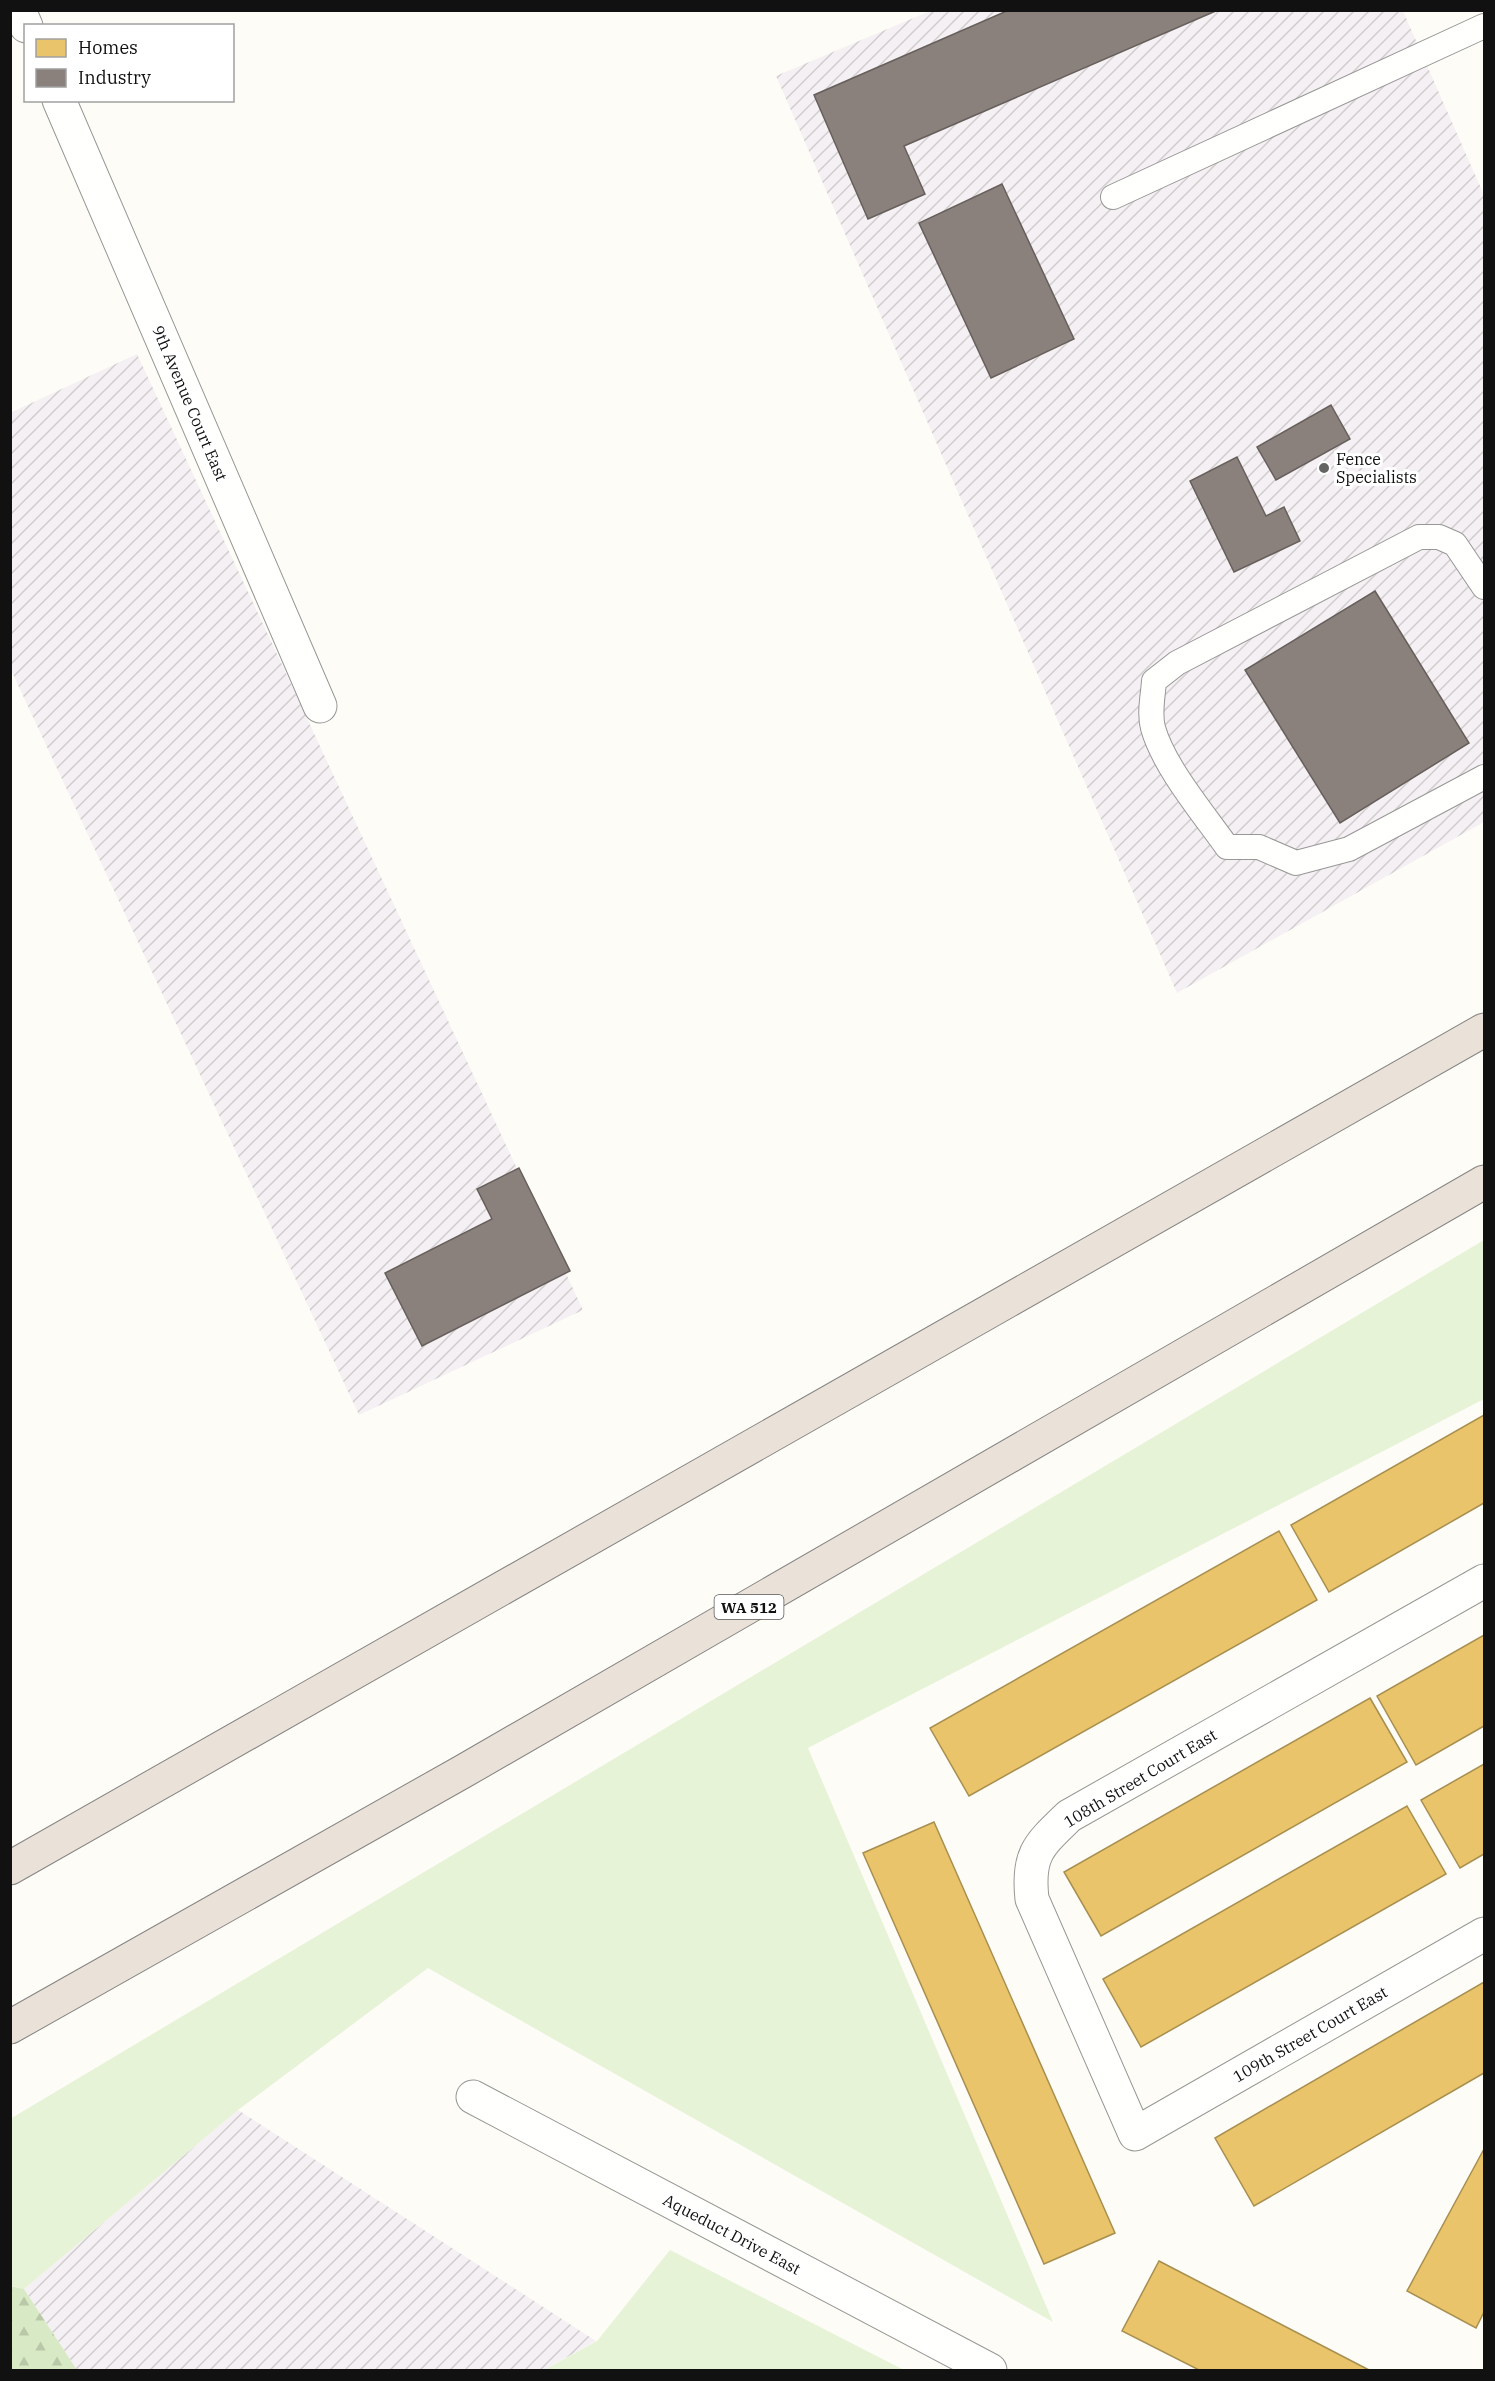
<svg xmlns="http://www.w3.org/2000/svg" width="1495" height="2381" font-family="'IBM Plex Serif',serif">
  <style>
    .industrial { fill: url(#industrial-furrows) }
    .green { fill: #e7f3d7 }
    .forest { fill: url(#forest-firs) }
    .homes { fill: #e9c46a; stroke: #a88e4f; stroke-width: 1.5 }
    .industry { fill: #8a817c; stroke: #665f5c; stroke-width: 1.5 }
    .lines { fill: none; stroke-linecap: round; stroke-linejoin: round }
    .lane-casing { stroke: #979795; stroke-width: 26 }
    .street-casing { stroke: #979795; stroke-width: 35 }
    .highway-casing { stroke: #858482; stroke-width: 35 }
    .lane { stroke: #fffffe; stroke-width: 24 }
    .street { stroke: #fffffe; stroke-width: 33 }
    .highway { stroke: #eae1d8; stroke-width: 33 }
    .poi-dot { fill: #646362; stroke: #fff; stroke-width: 2 }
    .labels { text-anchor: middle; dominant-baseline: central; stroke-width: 6; stroke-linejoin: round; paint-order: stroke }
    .shield { fill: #fff; stroke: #585858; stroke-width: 1.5 }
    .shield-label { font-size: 15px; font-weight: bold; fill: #111 }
    .street-label { font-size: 16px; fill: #111; stroke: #fff }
    .poi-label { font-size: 16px; fill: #111; stroke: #fff; text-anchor: start }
  </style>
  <defs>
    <pattern id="industrial-furrows" width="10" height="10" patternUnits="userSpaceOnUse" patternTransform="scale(1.5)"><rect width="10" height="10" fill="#f5f0f3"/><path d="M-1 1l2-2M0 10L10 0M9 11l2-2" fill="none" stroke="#d1cdcf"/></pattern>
    <pattern id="forest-firs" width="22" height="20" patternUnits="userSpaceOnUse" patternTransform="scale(1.5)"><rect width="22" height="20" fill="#d8eac5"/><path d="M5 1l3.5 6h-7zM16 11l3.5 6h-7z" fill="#b8c8a8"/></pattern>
  </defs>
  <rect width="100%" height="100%" fill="#fdfcf7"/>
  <!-- industrial -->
  <path class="industrial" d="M930 11H1403L1484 195V822L1177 993 776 76Z
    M137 354 583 1310 359 1415 11 670 10 413Z
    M238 2110 596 2341 544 2370H77L24 2289Z"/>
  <!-- green -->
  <path class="green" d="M1484 1240V1399L808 1748 1053 2322 428 1968 238 2110 24 2289 11 2286 10 2119Z
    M670 2250 904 2370H544L597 2341Z"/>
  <!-- forest -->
  <path class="forest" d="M10 2286 24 2289 77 2370H11Z"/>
  <!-- homes -->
  <path class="homes" d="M1484 1415V1503L1329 1592 1291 1525Z
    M1279 1531 1317 1600 969 1796 930 1728Z
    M1484 1635V1726L1416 1765 1377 1696Z
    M1370 1698 1407 1762 1101 1936 1064 1872Z
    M1484 1764V1854L1460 1868 1421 1800Z
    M1407 1806 1446 1874 1141 2047 1103 1979Z
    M934 1822 1115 2233 1044 2264 863 1853Z
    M1484 1982V2073L1254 2206 1215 2138Z
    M1484 2149V2312L1476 2328 1407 2291Z
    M1159 2261 1369 2370H1199L1122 2331Z"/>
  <!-- industry -->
  <path class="industry" d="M1009 10H1218L904 146 925 194 868 219 814 95Z
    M1002 184 1074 339 991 378 919 223Z
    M1331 405 1350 439 1276 480 1257 447Z
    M1237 457 1266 516 1284 507 1300 541 1234 572 1190 481Z
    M1375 591 1469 743 1340 823 1245 670Z
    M519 1168 570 1271 422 1346 385 1273 492 1219 477 1189Z"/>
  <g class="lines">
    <defs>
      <path id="lane" d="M1113 197 1484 26
        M1484 587 1455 544 1439 537H1419L1177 663 1154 681C1153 696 1149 713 1153 728 1164 767 1203 813 1227 847H1259L1296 863 1349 849 1484 777"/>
      <path id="street" d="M19 10 26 26
        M59 100 320 706
        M1484 1581 1069 1816C1039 1845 1027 1854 1032 1899L1135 2134 1484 1934
        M473 2097 990 2370"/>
      <path id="highway" d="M10 1868 1484 1030
        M10 2027 462 1772 1484 1182"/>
    </defs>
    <!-- lane casing -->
    <use href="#lane" class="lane-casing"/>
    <!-- street casing -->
    <use href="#street" class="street-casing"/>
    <!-- highway casing -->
    <use href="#highway" class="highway-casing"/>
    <!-- lane -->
    <use href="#lane" class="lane"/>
    <!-- street -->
    <use href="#street" class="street"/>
    <!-- highway -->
    <use href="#highway" class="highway"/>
  </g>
  <!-- markers -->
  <circle class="poi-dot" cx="1324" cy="468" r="6"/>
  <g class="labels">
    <!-- shield labels -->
    <rect class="shield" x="714.5" y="1595" width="69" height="24" rx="4.5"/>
    <g class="shield-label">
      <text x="749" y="1607">WA 512</text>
    </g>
    <!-- street labels -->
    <g class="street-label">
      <text transform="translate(190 403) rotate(67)">9th Avenue Court East</text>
      <text transform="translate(1140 1778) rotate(-31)">108th Street Court East</text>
      <text transform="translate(1310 2034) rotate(-30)">109th Street Court East</text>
      <text transform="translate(732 2234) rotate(28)">Aqueduct Drive East</text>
    </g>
    <!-- poi labels -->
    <g class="poi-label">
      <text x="1336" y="459">Fence<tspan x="1336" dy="18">Specialists</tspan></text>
    </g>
  </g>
  <!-- border -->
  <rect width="1495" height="2381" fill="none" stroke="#111111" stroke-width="24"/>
  <!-- legend -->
  <rect x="24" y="24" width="210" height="78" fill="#ffffff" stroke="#a0a0a0" stroke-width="1.5"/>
  <rect x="36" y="39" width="30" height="18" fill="#e9c46a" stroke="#a0a0a0" stroke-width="1.5"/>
  <text x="78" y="54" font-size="18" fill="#111111">Homes</text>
  <rect x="36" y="69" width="30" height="18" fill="#8a817c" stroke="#a0a0a0" stroke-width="1.5"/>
  <text x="78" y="84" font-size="18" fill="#111111">Industry</text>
</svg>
